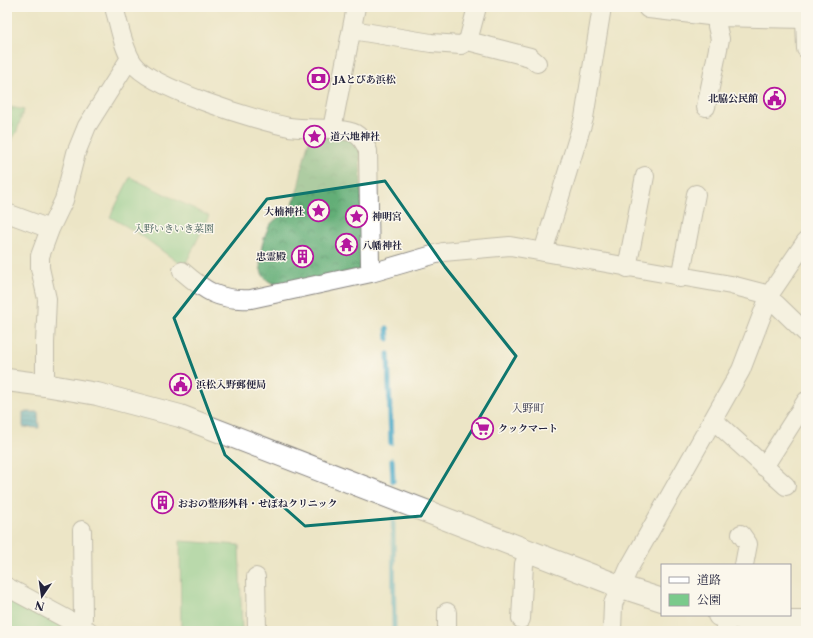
<svg xmlns="http://www.w3.org/2000/svg" width="813" height="638" font-family="'Libre Caslon Text','Noto Serif JP',serif">
  <style>
    .forest { fill: url(#forest-crowns); stroke: #426859 }
    .cemetery { fill: url(#cemetery-stones); stroke: #4e7663 }
    .green { fill: #7aca8b; stroke: #4e7663 }
    .water { fill: url(#water-rules); stroke: #346480 }
    .lines { fill: none; stroke-linecap: round; stroke-linejoin: round }
    .stream { stroke: #45a6c5; stroke-width: 5 }
    .street-casing { stroke: #878480; stroke-width: 20 }
    .secondary-casing { stroke: #878480; stroke-width: 24 }
    .street { stroke: #fff; stroke-width: 18 }
    .secondary { stroke: #fff; stroke-width: 22 }
    .marked { fill: none; stroke: #0f766e; stroke-width: 3; stroke-linejoin: round }
    .labels { text-anchor: middle; dominant-baseline: central; stroke-width: 3; stroke-linejoin: round; paint-order: stroke }
    .poi-label { font-size: 10px; font-weight: bold; fill: #22223b; stroke: #fbf7ec; text-anchor: start }
    .park-label { font-size: 10px; fill: #415d57; stroke: #fbf7ec }
    .neighbourhood-label { font-size: 11px; fill: #22223b; stroke: #fbf7ec }
  </style>
  <defs>
    <pattern id="forest-crowns" width="20" height="18" patternUnits="userSpaceOnUse"><rect width="20" height="18" fill="#63ae77"/><path d="M2 6a3 3 0 1 1 6 0M12 15a3 3 0 1 1 6 0" fill="none" stroke="#518d63"/></pattern>
    <pattern id="cemetery-stones" width="16" height="16" patternUnits="userSpaceOnUse"><rect width="16" height="16" fill="#7aca8b"/><path d="M2 7V4a2 2 0 0 1 4 0v3zM10 15v-3a2 2 0 0 1 4 0v3z" fill="#69ad79"/></pattern>
    <pattern id="water-rules" width="6" height="5" patternUnits="userSpaceOnUse"><rect width="6" height="5" fill="#45a6c5"/><path d="M0 2.5h6" fill="none" stroke="#3987a1"/></pattern>
  </defs>
  <rect width="100%" height="100%" fill="#fbf7ec"/>
  <filter id="ink" filterUnits="userSpaceOnUse"><feTurbulence type="fractalNoise" baseFrequency=".025" numOctaves="2"/><feDisplacementMap in="SourceGraphic" scale="8" xChannelSelector="R" yChannelSelector="G"/><feConvolveMatrix kernelMatrix="1 2 1 2 8 2 1 2 1" color-interpolation-filters="sRGB"/></filter>
  <filter id="wash" filterUnits="userSpaceOnUse"><feTurbulence type="fractalNoise" baseFrequency=".012" numOctaves="4" result="noise"/><feDisplacementMap in="SourceGraphic" scale="16" xChannelSelector="R" yChannelSelector="G"/><feGaussianBlur stdDeviation="0.9" result="paint"/><feColorMatrix in="noise" values="0 0 0 0 0 0 0 0 0 0 0 0 0 0 0 0 0 1.4 0 .05"/><feComposite in="paint" operator="in"/></filter>
  <g filter="url(#wash)">
    <rect width="100%" height="100%" fill="#ece5c6"/>
    <!-- forest -->
    <path class="forest" d="M332 134 360 143 363 265 359 270 281 286C274 284 267 282 263 275 256 263 263 236 270 225 277 216 290 212 294 201 301 182 302 161 309 141L317 136Z"/>
    <!-- cemetery -->
    <path class="cemetery" d="M7 106 24 110 17 131 7 148Z"/>
    <!-- green -->
    <path class="green" d="M130 177 209 216 184 267 138 233 110 217Z
      M180 541 239 545 242 631H181Z
      M7 594 70 631H7Z"/>
    <!-- water -->
    <path class="water" d="M23 412H38L39 428 23 427Z"/>
    <g class="lines">
      <!-- stream -->
      <path class="stream" d="M387 328 388 339
        M388 354 391 443
        M392 460 393 481
        M393 519 394 631"/>
    </g>
  </g>
  <g filter="url(#ink)">
    <g class="lines">
      <defs>
        <path id="street" d="M116 7 115 11C120 28 123 48 133 63 150 88 258 121 289 127 303 129 318 128 332 129L356 7
          M805 17 806 49
          M352 30 431 43 461 45 468 41 477 7
          M468 41 530 57 537 63
          M706 107 720 39 717 26 718 15
          M332 129C352 131 360 131 368 151L370 264 373 272
          M7 213 50 229
          M543 252 584 118 602 7
          M627 268 645 176
          M182 271C205 291 219 301 251 299L371 273 443 252 510 246 731 285 770 295
          M680 278 696 194
          M768 301 776 304 806 333
          M45 385V343L47 299 40 268V256L50 229 64 200 76 153 87 126 130 58
          M712 422 720 426 786 486
          M764 467 806 401
          M741 534 748 544 744 565
          M256 577 257 631
          M7 587 89 631
          M447 612V631
          M521 619 524 564 529 551
          M80 626 83 619 82 530
          M612 631 613 604 629 568 741 370 770 294 806 241
          M724 631 729 615"/>
        <path id="secondary" d="M649 7 718 15 806 17
          M7 380 45 385 97 394 180 416 619 586 662 600
          M719 615 770 622H806"/>
      </defs>
      <!-- street casing -->
      <use href="#street" class="street-casing"/>
      <!-- secondary casing -->
      <use href="#secondary" class="secondary-casing"/>
      <!-- street -->
      <use href="#street" class="street"/>
      <!-- secondary -->
      <use href="#secondary" class="secondary"/>
    </g>
  </g>
  <!-- marked area -->
  <path d="M0 0H813V638H0ZM385 181 445 267 516 356 421 516 305 526 225 455 174 318 267 199Z" fill="#ece5c6" fill-opacity=".55" fill-rule="evenodd"/>
  <path class="marked" d="M385 181 445 267 516 356 421 516 305 526 225 455 174 318 267 199Z"/>
  <!-- icons -->
  <defs>
    <symbol id="bank-ring" viewBox="-11 -11 22 22"><circle r="9.5" fill="#fbf7ec" stroke="#b5179e" stroke-width="1.5"/><path d="M-6-4H6V4H-6ZM0-2.3a2.3 2.3 0 1 0 0 4.6a2.3 2.3 0 1 0 0-4.6Z" fill="#b5179e"/></symbol>
    <symbol id="civic-ring" viewBox="-11 -11 22 22"><circle r="9.5" fill="#fbf7ec" stroke="#b5179e" stroke-width="1.5"/><path d="M-.6-6.5H3V-4.5H.6V-3L4-1V1h2V6H-6V1h2V-1L-.6-3ZM-1.2 2.5V6h2.4V2.5Z" fill="#b5179e"/></symbol>
    <symbol id="sight-ring" viewBox="-11 -11 22 22"><circle r="9.5" fill="#fbf7ec" stroke="#b5179e" stroke-width="1.5"/><path d="M0-6L1.8-2.2L6-1.7L2.9 1.2L3.7 5.4L0 3.3L-3.7 5.4L-2.9 1.2L-6-1.7L-1.8-2.2Z" fill="#b5179e"/></symbol>
    <symbol id="temple-ring" viewBox="-11 -11 22 22"><circle r="9.5" fill="#fbf7ec" stroke="#b5179e" stroke-width="1.5"/><path d="M0-6L5-2H3V0L6.5 2.5H4V6H1.5V3h-3V6H-4V2.5H-6.5L-3 0V-2H-5Z" fill="#b5179e"/></symbol>
    <symbol id="building-ring" viewBox="-11 -11 22 22"><circle r="9.5" fill="#fbf7ec" stroke="#b5179e" stroke-width="1.5"/><path d="M-4-6H4V6H1V3H-1V6H-4ZM-2.5-4.3h1.7v1.8h-1.7ZM.8-4.3h1.7v1.8H.8ZM-2.5-1h1.7V.8h-1.7ZM.8-1h1.7V.8H.8Z" fill="#b5179e"/></symbol>
    <symbol id="supermarket-ring" viewBox="-11 -11 22 22"><circle r="9.5" fill="#fbf7ec" stroke="#b5179e" stroke-width="1.5"/><path d="M-6-5.5h2.5l.6 2H6L4.5 2H-2.5L-4.4-4H-6ZM-1.5 3.2a1.3 1.3 0 1 0 .1 0ZM3 3.2a1.3 1.3 0 1 0 .1 0Z" fill="#b5179e"/></symbol>
  </defs>
  <g fill-rule="evenodd">
    <use href="#bank-ring" x="306" y="66" width="25" height="25"/>
    <use href="#civic-ring" x="762" y="86" width="25" height="25"/>
    <use href="#sight-ring" x="302" y="124" width="25" height="25"/>
    <use href="#sight-ring" x="306" y="198" width="25" height="25"/>
    <use href="#sight-ring" x="344" y="204" width="25" height="25"/>
    <use href="#temple-ring" x="334" y="232" width="25" height="25"/>
    <use href="#building-ring" x="290" y="244" width="25" height="25"/>
    <use href="#civic-ring" x="168" y="372" width="25" height="25"/>
    <use href="#supermarket-ring" x="470" y="416" width="25" height="25"/>
    <use href="#building-ring" x="150" y="490" width="25" height="25"/>
  </g>
  <g class="labels">
    <!-- poi labels -->
    <g class="poi-label">
      <text x="334" y="79">JAとぴあ浜松</text>
      <text x="758" y="98" text-anchor="end">北脇公民館</text>
      <text x="330" y="136">道六地神社</text>
      <text x="304" y="211" text-anchor="end">大楠神社</text>
      <text x="372" y="216">神明宮</text>
      <text x="362" y="245">八幡神社</text>
      <text x="286" y="256" text-anchor="end">忠霊殿</text>
      <text x="196" y="384">浜松入野郵便局</text>
      <text x="498" y="428">クックマート</text>
      <text x="178" y="503">おおの整形外科・せぼねクリニック</text>
    </g>
    <!-- park labels -->
    <g class="park-label">
      <text x="174" y="228">入野いきいき菜園</text>
    </g>
    <!-- neighbourhood labels -->
    <g class="neighbourhood-label">
      <text x="528" y="408">入野町</text>
    </g>
  </g>
  <!-- margin -->
  <rect width="813" height="638" fill="none" stroke="#fbf7ec" stroke-width="24"/>
  <!-- legend -->
  <rect x="661" y="564" width="130" height="52" fill="#fbf7ec" stroke="#a4a2a5"/>
  <rect x="669" y="577" width="20" height="6" fill="#ffffff" stroke="#a4a2a5"/>
  <text x="697" y="584" font-size="12" fill="#22223b">道路</text>
  <rect x="669" y="594" width="20" height="12" fill="#7aca8b" stroke="#a4a2a5"/>
  <text x="697" y="604" font-size="12" fill="#22223b">公園</text>
  <!-- north arrow -->
  <g transform="translate(42 596) rotate(193)" stroke="#fbf7ec" stroke-width="3" paint-order="stroke">
  <path d="M0-3L7 15L0 10L-7 15Z" fill="#22223b"/>
  <text y="-6" font-size="11" font-weight="bold" text-anchor="middle" fill="#22223b">N</text>
  </g>
</svg>
